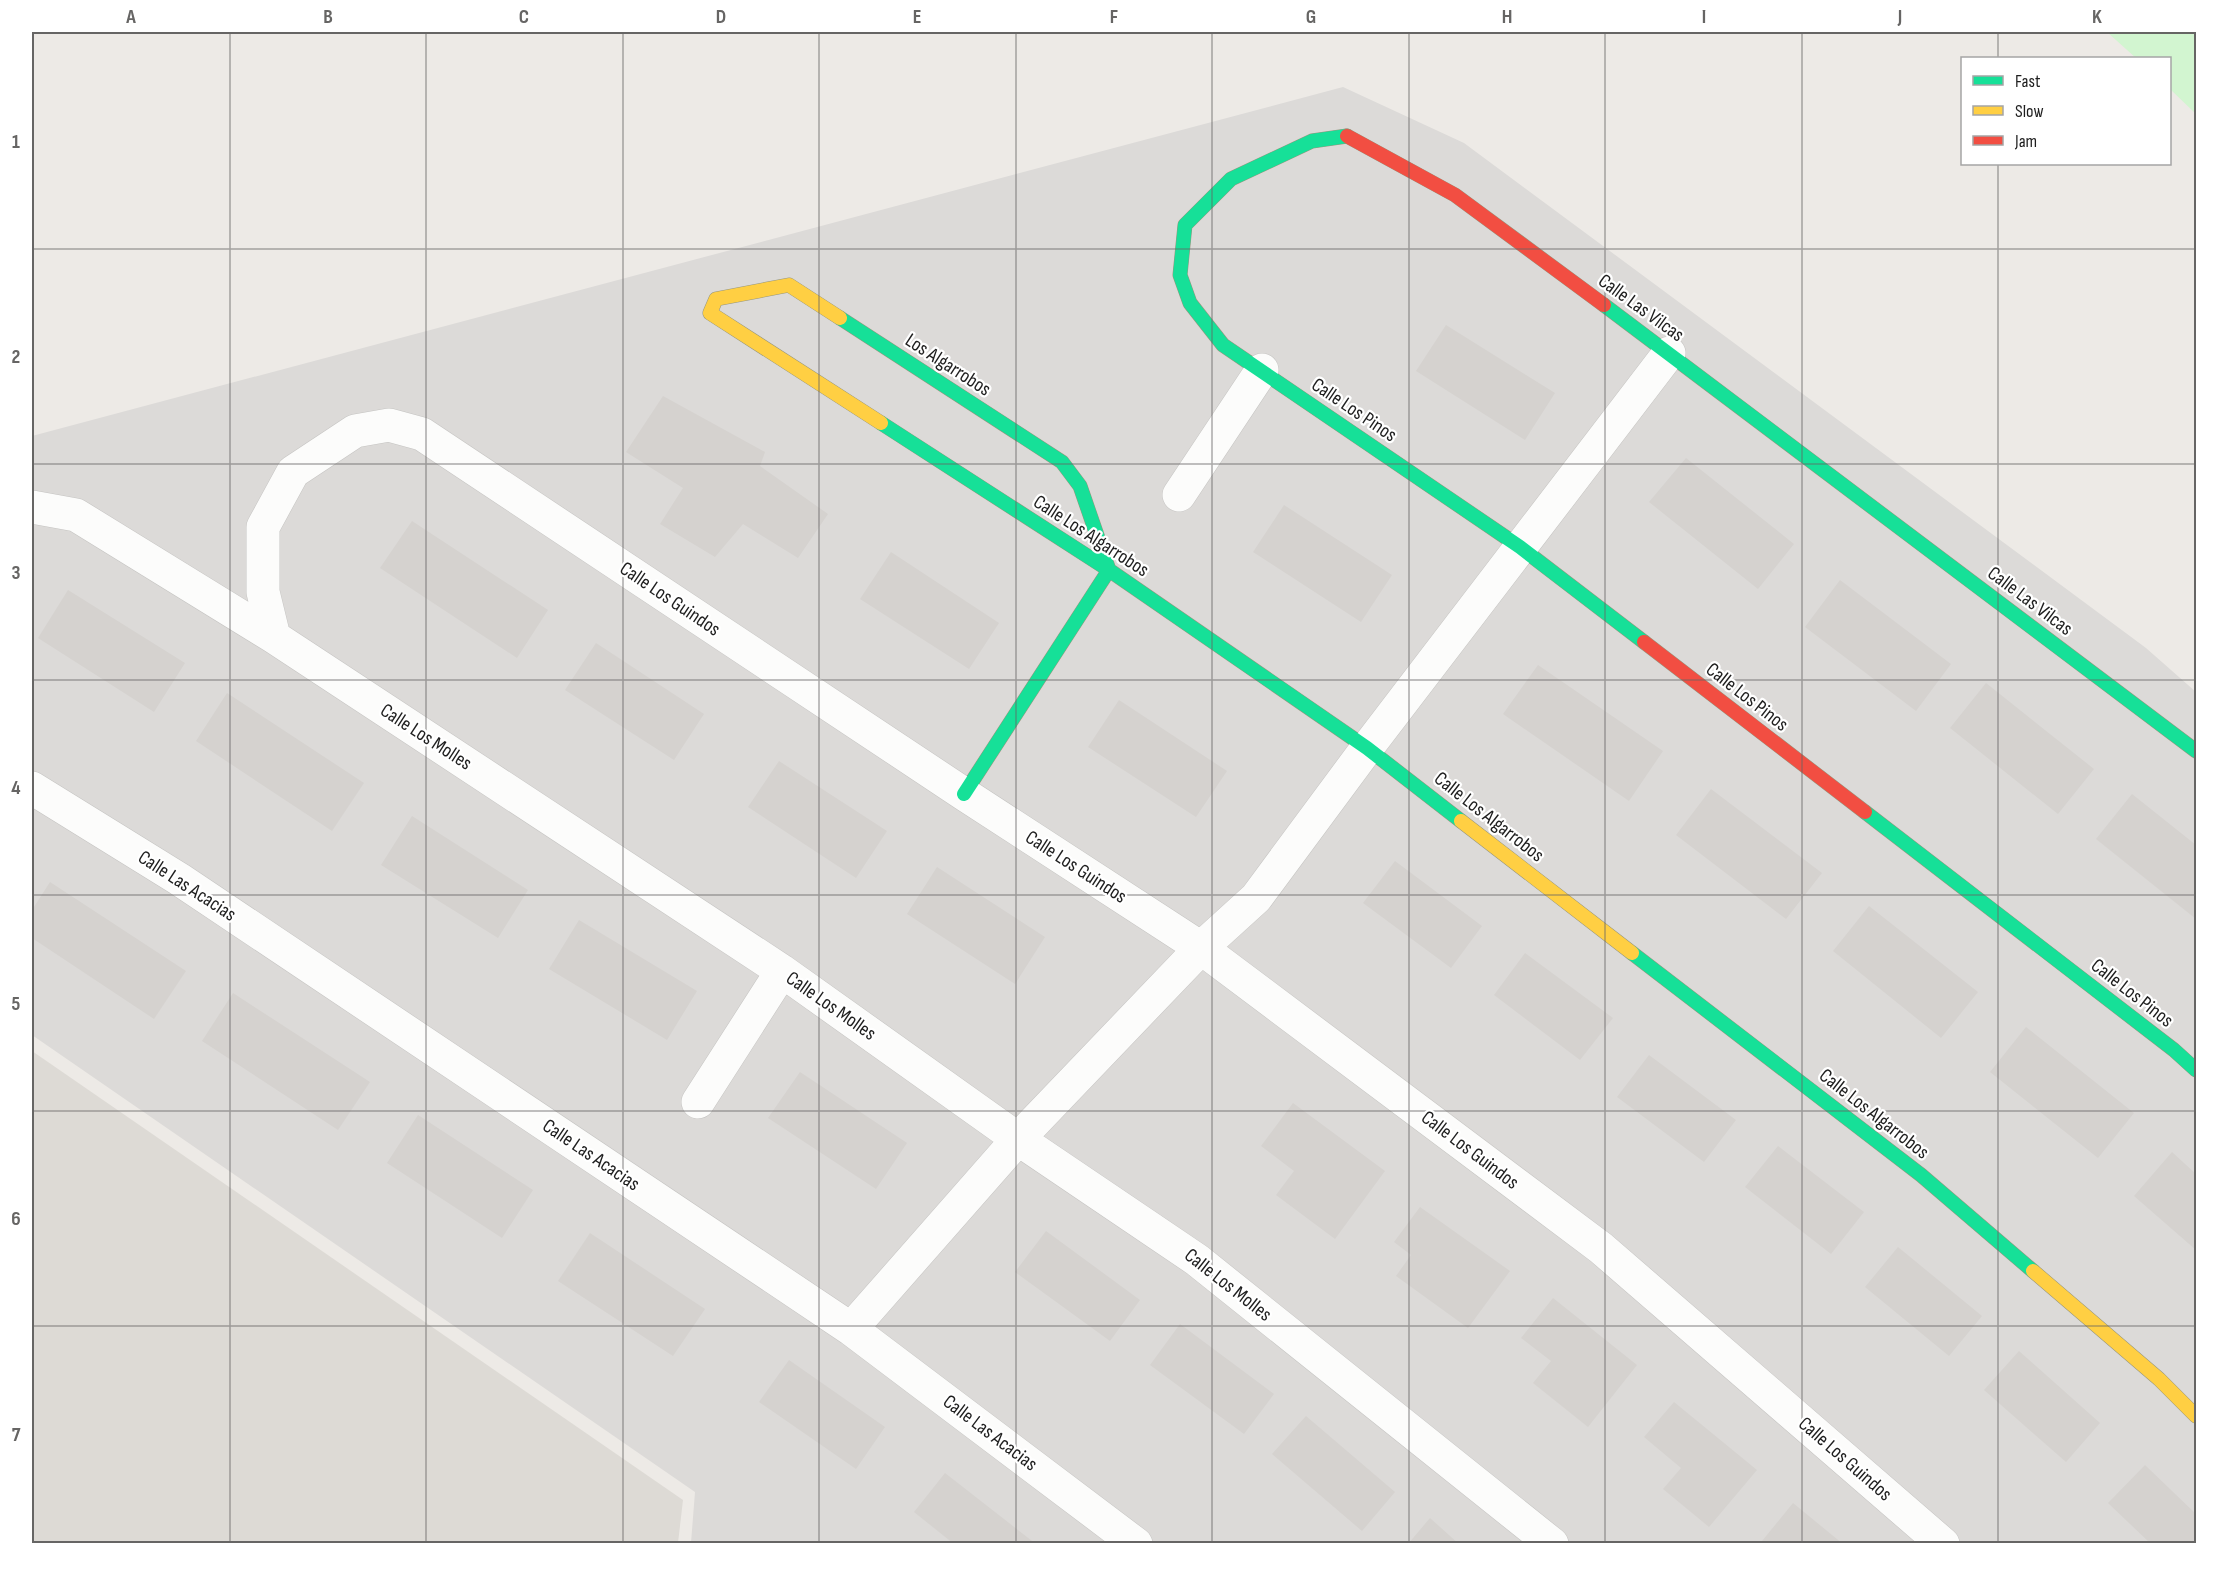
<svg xmlns="http://www.w3.org/2000/svg" width="2228" height="1575" font-family="'Sofia Sans Condensed',sans-serif">
  <style>
    .residential { fill: #dcdad8 }
    .airport { fill: #dddad5 }
    .park { fill: #d2f5d0 }
    .building { fill: #d5d2cf }
    .lines { fill: none; stroke-linecap: round; stroke-linejoin: round }
    .street-casing { stroke: #c5c4c2; stroke-width: 34 }
    .fast-casing { stroke: #96967e; stroke-width: 15 }
    .slow-casing { stroke: #96967e; stroke-width: 15 }
    .jam-casing { stroke: #96967e; stroke-width: 15 }
    .street { stroke: #fcfcfb; stroke-width: 33 }
    .fast { stroke: #16e098; stroke-width: 14 }
    .slow { stroke: #ffcf43; stroke-width: 14 }
    .jam { stroke: #f24e42; stroke-width: 14 }
    .grid { fill: none; stroke: #666564; stroke-width: 1.5; stroke-opacity: 0.55 }
    .labels { text-anchor: middle; dominant-baseline: central; stroke-width: 4.5; stroke-linejoin: round; paint-order: stroke }
    .street-label { font-size: 20px; fill: #1e1e1e; stroke: #fff }
    .neatline { fill: none; stroke: #666564; stroke-width: 2 }
    .grid-label { font-size: 20px; text-anchor: middle; font-weight: bold; fill: #666564 }
  </style>
  <rect width="100%" height="100%" fill="#edeae6"/>
  <!-- residential -->
  <path class="residential" d="M1343 87 1464 143 2146 648 2196 692V1543H691L695 1492 32 1035V436Z"/>
  <!-- airport -->
  <path class="airport" d="M32 1051 683 1500 678 1543H32Z"/>
  <!-- park -->
  <path class="park" d="M2107 32H2196V114L2170 89V58H2136Z"/>
  <!-- building -->
  <path class="building" d="M1446 325 1555 393 1525 440 1416 371Z
    M663 396 765 452 760 466 828 514 798 558 743 524 715 557 660 524 683 488 626 452Z
    M1686 458 1794 544 1758 589 1649 502Z
    M1284 505 1392 575 1361 622 1253 552Z
    M412 521 548 610 517 658 380 568Z
    M891 552 999 623 969 669 860 599Z
    M1840 580 1951 664 1916 711 1805 627Z
    M68 590 185 663 154 712 38 638Z
    M596 643 704 714 674 760 565 690Z
    M1538 665 1663 751 1629 801 1503 714Z
    M1986 683 2094 769 2058 814 1950 728Z
    M227 693 364 783 332 831 196 741Z
    M1119 700 1227 771 1196 817 1088 747Z
    M779 761 887 831 856 878 748 807Z
    M1711 789 1822 873 1786 919 1676 835Z
    M2132 794 2196 845V919L2096 839Z
    M412 816 528 890 498 938 381 865Z
    M1395 861 1482 926 1451 968 1363 903Z
    M937 867 1045 937 1015 984 907 914Z
    M50 882 186 971 154 1019 32 938V910Z
    M1869 906 1978 992 1941 1038 1833 951Z
    M579 920 697 991 667 1040 549 969Z
    M1525 953 1613 1018 1580 1060 1494 995Z
    M233 993 370 1082 338 1130 202 1041Z
    M2026 1027 2134 1113 2098 1158 1990 1072Z
    M1649 1055 1736 1120 1704 1162 1617 1097Z
    M800 1072 907 1143 876 1189 768 1118Z
    M1293 1103 1385 1171 1335 1239 1276 1195 1294 1171 1261 1146Z
    M418 1115 533 1190 502 1238 387 1163Z
    M1778 1146 1864 1212 1831 1254 1745 1187Z
    M2172 1152 2196 1174V1250L2134 1196Z
    M1420 1207 1510 1271 1468 1328 1396 1276 1411 1255 1394 1242Z
    M1046 1231 1140 1300 1110 1341 1015 1272Z
    M590 1233 705 1309 673 1356 558 1281Z
    M1898 1247 1982 1316 1949 1356 1865 1287Z
    M1553 1298 1637 1365 1588 1427 1533 1383 1551 1361 1521 1338Z
    M1180 1324 1274 1394 1244 1434 1150 1365Z
    M2019 1351 2100 1423 2066 1462 1984 1390Z
    M789 1360 885 1427 856 1469 759 1402Z
    M1674 1402 1757 1470 1709 1527 1663 1489 1681 1468 1644 1437Z
    M1306 1416 1395 1492 1362 1531 1272 1454Z
    M2145 1465 2196 1514V1544H2151L2108 1503Z
    M945 1473 1036 1544H954L914 1512Z
    M1793 1503 1843 1544H1766L1762 1541Z
    M1430 1518 1459 1544H1408Z"/>
  <g class="lines">
    <defs>
      <path id="street" d="M1179 495 1262 370
        M32 507 76 515 274 637 782 971 1018 1139 1197 1260 1552 1544
        M274 637 263 592V527L293 472 355 431 389 425 422 434 964 794 1201 948 1601 1248 1943 1544
        M32 788 179 879 851 1329 1136 1544
        M698 1102 782 971
        M851 1329 1018 1139 1201 948 1256 898 1367 748 1669 353"/>
      <path id="fast" d="M1347 136 1312 141 1231 179 1185 225 1180 275 1190 303 1223 345 1520 547 1644 642
        M1604 305 2196 751
        M840 318 1062 462 1080 486 1109 570 964 794
        M881 423 1109 570 1367 748 1461 821
        M1865 812 2174 1050 2196 1070
        M1632 953 1921 1175 2033 1271"/>
      <path id="slow" d="M840 318 789 285 716 299 710 313 881 423
        M1461 821 1632 953
        M2033 1271 2159 1379 2196 1416"/>
      <path id="jam" d="M1347 136 1455 195 1604 305
        M1644 642 1865 812"/>
    </defs>
    <!-- street casing -->
    <use href="#street" class="street-casing"/>
    <!-- fast casing -->
    <use href="#fast" class="fast-casing"/>
    <!-- slow casing -->
    <use href="#slow" class="slow-casing"/>
    <!-- jam casing -->
    <use href="#jam" class="jam-casing"/>
    <!-- street -->
    <use href="#street" class="street"/>
    <!-- fast -->
    <use href="#fast" class="fast"/>
    <!-- slow -->
    <use href="#slow" class="slow"/>
    <!-- jam -->
    <use href="#jam" class="jam"/>
  </g>
  <!-- grid -->
  <path class="grid" d="M230 32V1544M426 32V1544M623 32V1544M819 32V1544M1016 32V1544M1212 32V1544M1409 32V1544M1605 32V1544M1802 32V1544M1998 32V58M1998 164V1544M32 249H2196M32 464H2196M32 680H2196M32 895H2196M32 1111H2196M32 1326H2196"/>
  <g class="labels">
    <!-- street labels -->
    <g class="street-label">
      <text transform="translate(1641 308) rotate(36)">Calle Las Vilcas</text>
      <text transform="translate(948 365) rotate(33)">Los Algarrobos</text>
      <text transform="translate(1354 410) rotate(34)">Calle Los Pinos</text>
      <text transform="translate(1091 536) rotate(33)">Calle Los Algarrobos</text>
      <text transform="translate(670 599) rotate(34)">Calle Los Guindos</text>
      <text transform="translate(2030 601) rotate(37)">Calle Las Vilcas</text>
      <text transform="translate(1747 697) rotate(38)">Calle Los Pinos</text>
      <text transform="translate(426 737) rotate(33)">Calle Los Molles</text>
      <text transform="translate(1489 817) rotate(38)">Calle Los Algarrobos</text>
      <text transform="translate(1076 867) rotate(33)">Calle Los Guindos</text>
      <text transform="translate(187 886) rotate(33)">Calle Las Acacias</text>
      <text transform="translate(2132 993) rotate(38)">Calle Los Pinos</text>
      <text transform="translate(831 1006) rotate(35)">Calle Los Molles</text>
      <text transform="translate(1874 1114) rotate(38)">Calle Los Algarrobos</text>
      <text transform="translate(1470 1150) rotate(37)">Calle Los Guindos</text>
      <text transform="translate(591 1155) rotate(34)">Calle Las Acacias</text>
      <text transform="translate(1228 1285) rotate(38)">Calle Los Molles</text>
      <text transform="translate(990 1433) rotate(37)">Calle Las Acacias</text>
      <text transform="translate(1845 1459) rotate(41)">Calle Los Guindos</text>
    </g>
  </g>
  <!-- border -->
  <rect width="2228" height="1575" fill="none" stroke="#ffffff" stroke-width="66"/>
  <!-- legend -->
  <rect x="1961" y="57" width="210" height="108" fill="#ffffff" stroke="#a5a5a5" stroke-width="1.5"/>
  <rect x="1973" y="76" width="30" height="9" fill="#16e098" stroke="#a5a5a5" stroke-width="1.5"/>
  <text x="2015" y="87" font-size="18" fill="#1e1e1e">Fast</text>
  <rect x="1973" y="106" width="30" height="9" fill="#ffcf43" stroke="#a5a5a5" stroke-width="1.5"/>
  <text x="2015" y="117" font-size="18" fill="#1e1e1e">Slow</text>
  <rect x="1973" y="136" width="30" height="9" fill="#f24e42" stroke="#a5a5a5" stroke-width="1.5"/>
  <text x="2015" y="147" font-size="18" fill="#1e1e1e">Jam</text>
  <rect x="33" y="33" width="2162" height="1509" class="neatline"/>
  <g class="grid-label">
    <text x="131" y="23">A</text>
    <text x="328" y="23">B</text>
    <text x="524" y="23">C</text>
    <text x="721" y="23">D</text>
    <text x="917" y="23">E</text>
    <text x="1114" y="23">F</text>
    <text x="1311" y="23">G</text>
    <text x="1507" y="23">H</text>
    <text x="1704" y="23">I</text>
    <text x="1900" y="23">J</text>
    <text x="2097" y="23">K</text>
    <text x="16" y="148">1</text>
    <text x="16" y="363">2</text>
    <text x="16" y="579">3</text>
    <text x="16" y="794">4</text>
    <text x="16" y="1010">5</text>
    <text x="16" y="1225">6</text>
    <text x="16" y="1441">7</text>
  </g>
</svg>
